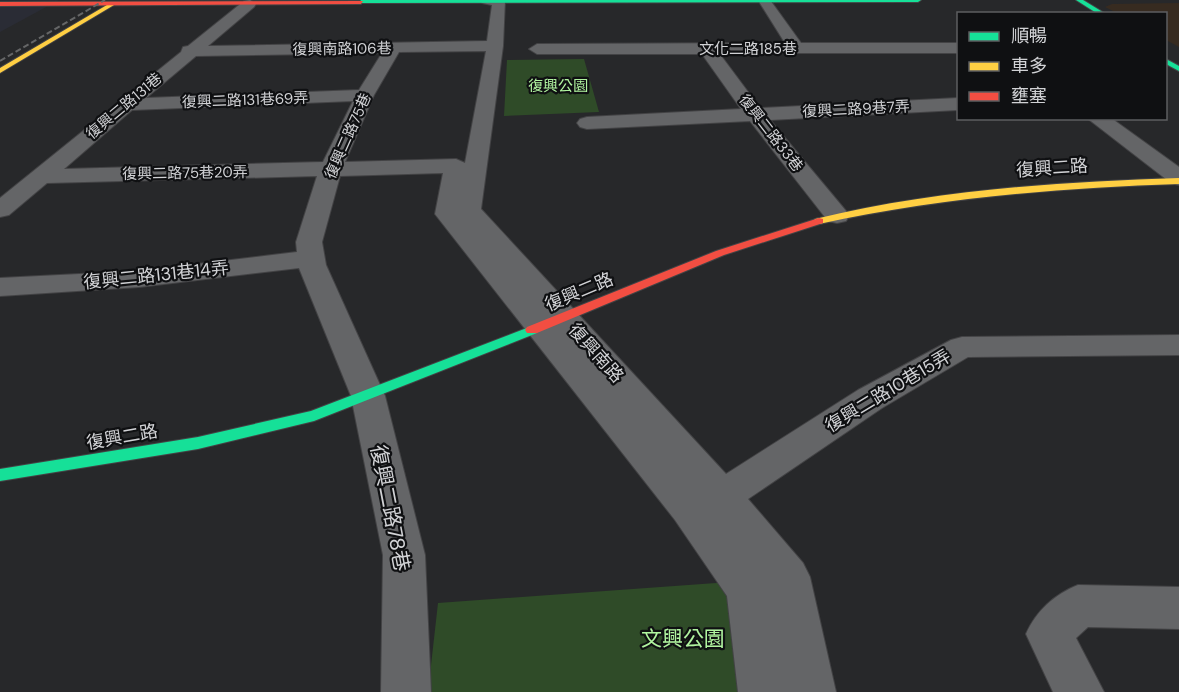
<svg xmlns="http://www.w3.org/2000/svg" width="1179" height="692" font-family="'DM Sans','Noto Sans TC',sans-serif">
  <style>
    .commercial { fill: #372b20 }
    .built { fill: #2a2c35 }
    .green { fill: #2f4b28 }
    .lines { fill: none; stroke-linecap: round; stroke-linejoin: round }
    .street-casing { stroke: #434345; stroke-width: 2 }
    .fast-casing { stroke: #434345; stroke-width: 2 }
    .slow-casing { stroke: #434345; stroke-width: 2 }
    .jam-casing { stroke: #434345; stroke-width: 2 }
    .street { fill: #646567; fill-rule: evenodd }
    .fast { fill: #16e098; fill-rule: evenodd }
    .slow { fill: #ffcf43; fill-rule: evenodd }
    .jam { fill: #f24e42; fill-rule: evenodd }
    .rail { stroke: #656667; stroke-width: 2; stroke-dasharray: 6 3; stroke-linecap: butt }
    .labels { text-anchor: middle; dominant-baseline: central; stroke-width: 4.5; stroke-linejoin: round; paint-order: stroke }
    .far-street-label { font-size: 15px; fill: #d1d2d5; stroke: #0f1012 }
    .far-park-label { font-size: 15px; fill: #b1f5a0; stroke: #0f1012 }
    .street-label { font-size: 18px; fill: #d1d2d5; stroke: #0f1012 }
    .near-street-label { font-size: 21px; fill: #d1d2d5; stroke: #0f1012 }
    .near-park-label { font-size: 21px; fill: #b1f5a0; stroke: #0f1012 }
  </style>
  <rect width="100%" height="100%" fill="#27282a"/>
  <!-- commercial -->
  <path class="commercial" d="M1179 3V47L1166 40V14L1117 13 1105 7 1112 4Z"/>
  <!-- built -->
  <path class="built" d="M0 0H59L0 32Z"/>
  <!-- green -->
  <path class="green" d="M584 59 599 112 504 116 507 60Z
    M730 582 744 692H428L438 603Z"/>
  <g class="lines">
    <defs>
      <path id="street" d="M250 0 256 4 254 7 208 46 487 41 492 5 482 3 480 0H505L503 46 481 209 726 474 858 390 951 340 962 337 1179 335V355L968 357 882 408 748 499 803 563 810 577 836 692H738L727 596 675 520 435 214 443 173 340 176 322 242 326 265 385 396 425 555 431 692H381L383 555 351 396 299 268 139 287 0 296V278L139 271 297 252 296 242 317 176 47 183 9 215 0 217V198L181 52 183 47 188 46 244 1ZM486 51 465 163 456 159 345 162 374 95 399 52ZM382 53 359 90 146 98 196 56ZM353 101 323 162 64 169 132 110Z
        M758 0H770L801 43H958V53H719L760 108 958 98V110L770 120 846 211 849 216 846 221 837 223 828 221 750 121 587 129 580 127 577 123 580 119 587 117 741 109 702 54H537L529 49 537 44 785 43Z
        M1087 118H1111L1179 167V185L1171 183Z
        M1078 585 1179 587V629L1088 627 1076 638 1104 692H1053L1026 634C1036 611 1055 594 1078 585Z"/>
      <path id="fast" d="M361 0H921L918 2 359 3Z
        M1076 0H1083L1106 14H1098Z
        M1166 59 1179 66V71L1166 64Z
        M532 326 539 330 537 333 314 421 198 449 0 481V469L198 437 311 411Z"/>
      <path id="slow" d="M112 2 114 5 0 73V68Z
        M1179 178V184C1057 188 938 198 819 224L814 221 815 219C934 190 1057 182 1179 178Z"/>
      <path id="jam" d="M363 1 361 4 0 6V2Z
        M819 218 823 219V223L724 255 537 333H527L525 330 527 327 716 251Z"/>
    </defs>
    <!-- street casing -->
    <use href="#street" class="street-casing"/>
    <!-- fast casing -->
    <use href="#fast" class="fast-casing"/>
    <!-- slow casing -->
    <use href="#slow" class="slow-casing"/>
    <!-- jam casing -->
    <use href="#jam" class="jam-casing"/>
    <!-- street -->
    <use href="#street" class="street"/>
    <!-- fast -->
    <use href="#fast" class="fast"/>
    <!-- slow -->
    <use href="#slow" class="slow"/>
    <!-- jam -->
    <use href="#jam" class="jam"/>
    <!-- rail -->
    <path class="rail" d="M0 61 105 0"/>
  </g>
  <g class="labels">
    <!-- far-street labels -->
    <g class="far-street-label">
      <text transform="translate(342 49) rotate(-1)">復興南路106巷</text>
      <text x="748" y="49">文化二路185巷</text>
      <text transform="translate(245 100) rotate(-2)">復興二路131巷69弄</text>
      <text transform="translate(124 106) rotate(-40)">復興二路131巷</text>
      <text transform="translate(856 109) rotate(-3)">復興二路9巷7弄</text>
      <text transform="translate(771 133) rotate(52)">復興二路33巷</text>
      <text transform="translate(348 136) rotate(-66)">復興二路75巷</text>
      <text transform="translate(185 173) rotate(-1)">復興二路75巷20弄</text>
    </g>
    <!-- far-park labels -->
    <g class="far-park-label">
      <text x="558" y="86">復興公園</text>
    </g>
    <!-- street labels -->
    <g class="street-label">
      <text transform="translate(1052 168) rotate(-4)">復興二路</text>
      <text transform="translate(156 275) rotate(-6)">復興二路131巷14弄</text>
      <text transform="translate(579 292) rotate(-23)">復興二路</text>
      <text transform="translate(596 353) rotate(48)">復興南路</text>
      <text transform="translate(888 391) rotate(-31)">復興二路10巷15弄</text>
      <text transform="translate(122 437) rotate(-10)">復興二路</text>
    </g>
    <!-- near-street labels -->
    <g class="near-street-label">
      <text transform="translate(390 508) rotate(79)">復興二路78巷</text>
    </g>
    <!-- near-park labels -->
    <g class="near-park-label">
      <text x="683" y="639">文興公園</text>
    </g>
  </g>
  <!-- legend -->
  <rect x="957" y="12" width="210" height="108" fill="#0f1012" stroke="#5d5e60" stroke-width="1.5"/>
  <rect x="969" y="32" width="30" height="9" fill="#16e098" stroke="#5d5e60" stroke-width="1.5"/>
  <text x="1011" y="42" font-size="18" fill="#d1d2d5">順暢</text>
  <rect x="969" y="62" width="30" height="9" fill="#ffcf43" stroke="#5d5e60" stroke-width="1.5"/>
  <text x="1011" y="72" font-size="18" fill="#d1d2d5">車多</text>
  <rect x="969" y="92" width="30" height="9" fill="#f24e42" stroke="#5d5e60" stroke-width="1.5"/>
  <text x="1011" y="102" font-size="18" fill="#d1d2d5">壅塞</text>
</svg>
